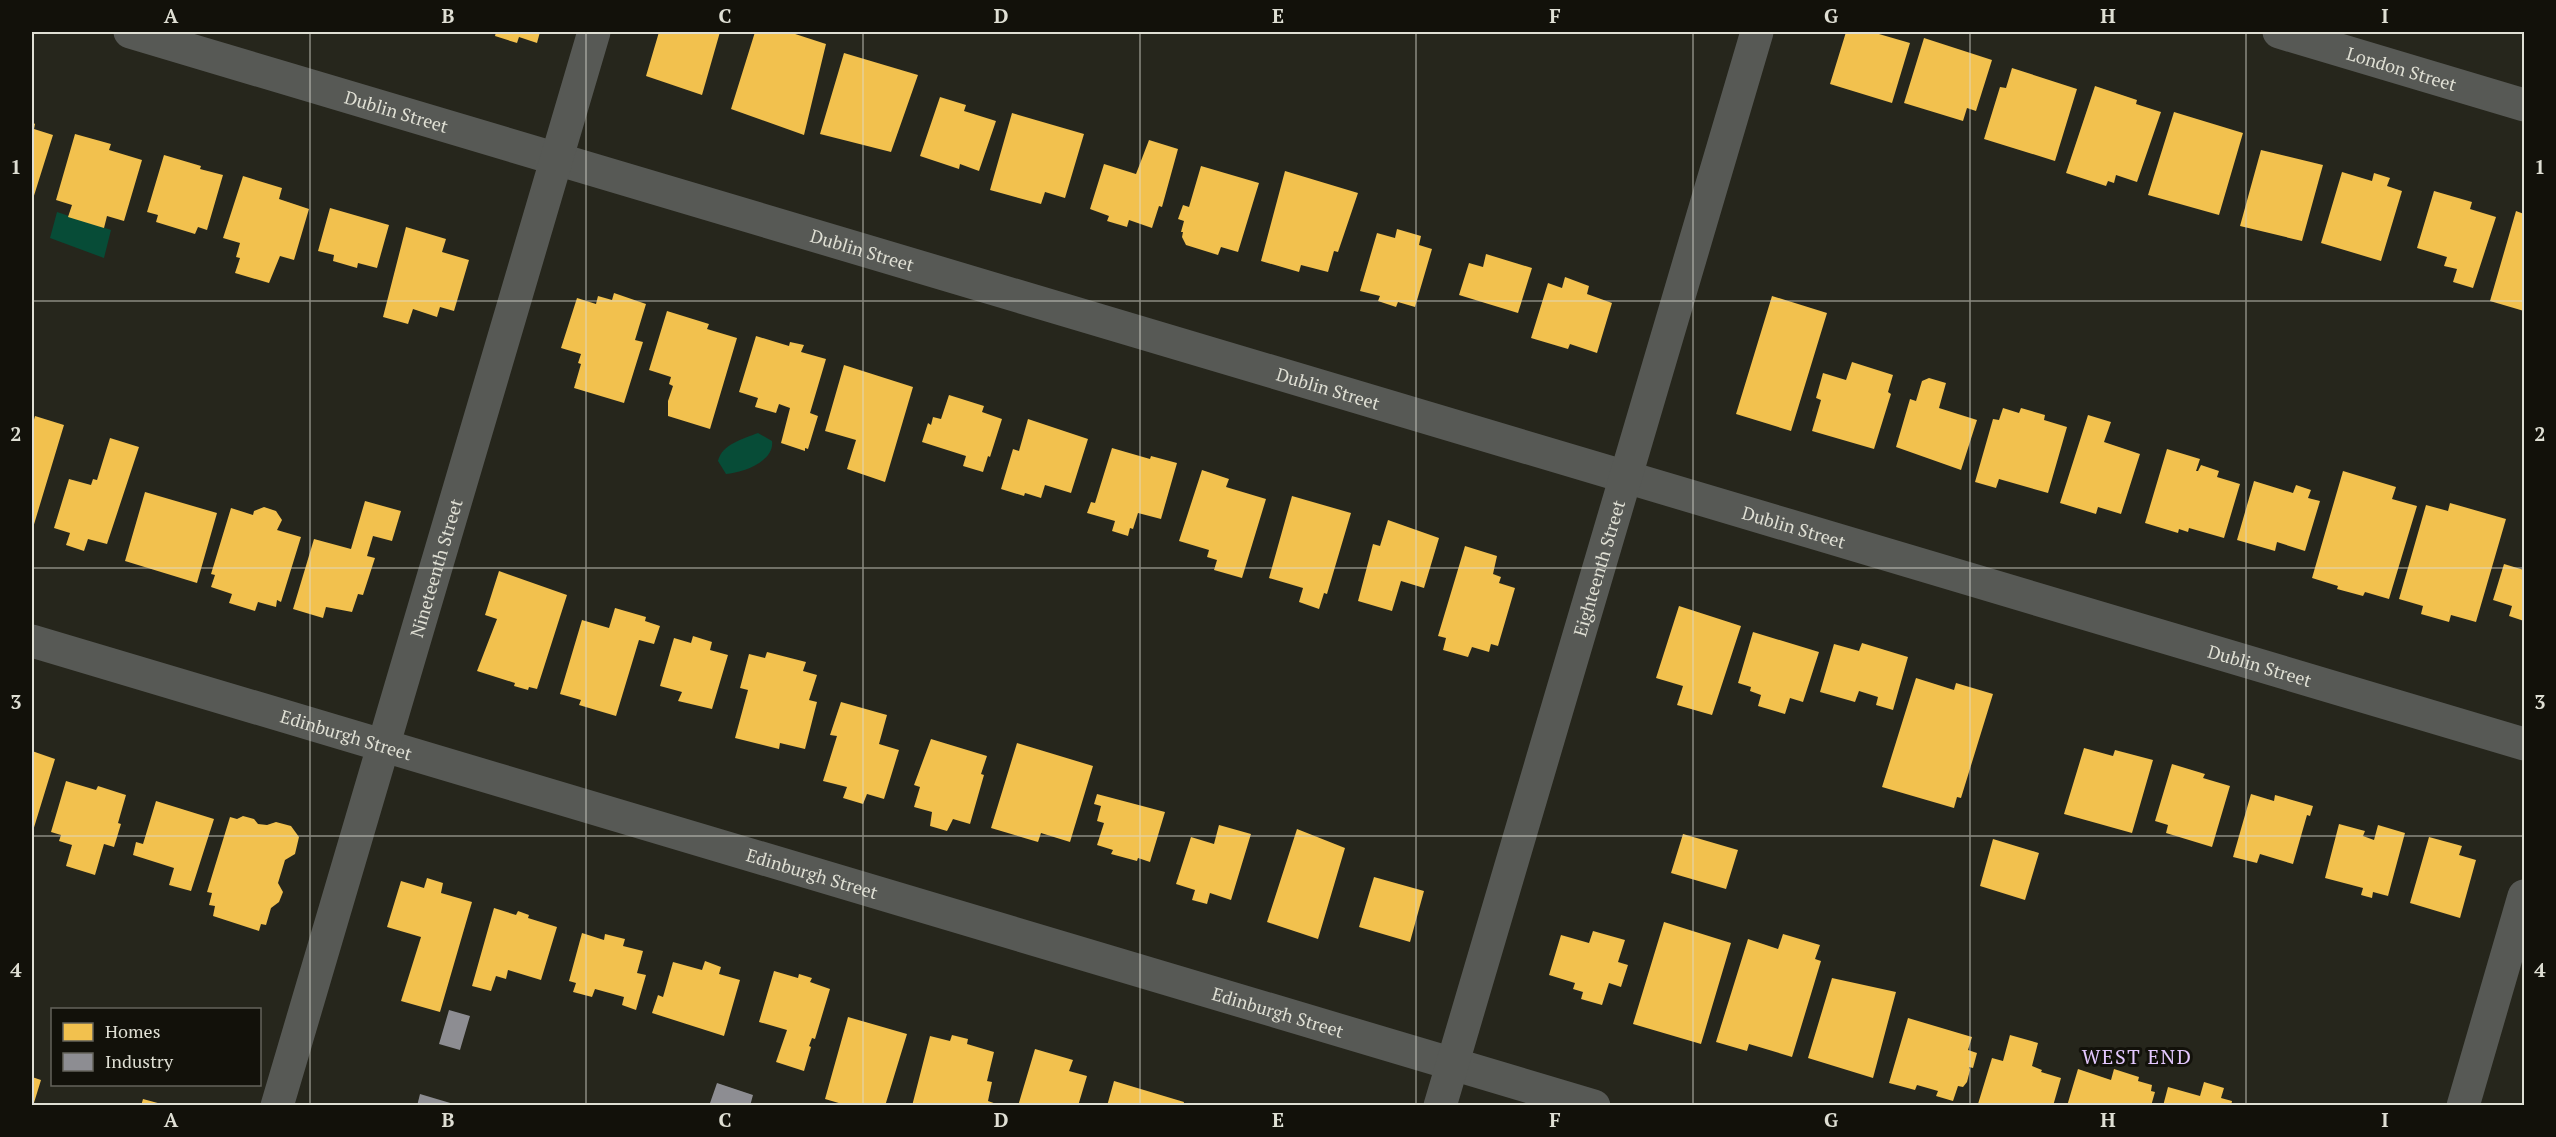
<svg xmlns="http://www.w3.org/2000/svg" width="2556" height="1137" font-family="'PT Serif',serif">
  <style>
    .water { fill: #074c37 }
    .homes { fill: #f2c14e }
    .industry { fill: #8d8d92 }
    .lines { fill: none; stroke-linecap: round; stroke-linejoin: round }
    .minor { stroke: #575955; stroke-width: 33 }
    .grid { fill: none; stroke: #dfdfd4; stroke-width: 1.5; stroke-opacity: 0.55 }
    .labels { text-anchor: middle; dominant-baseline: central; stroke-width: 6; stroke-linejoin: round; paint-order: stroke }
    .street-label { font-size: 18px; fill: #dfdfd4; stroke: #12110a }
    .neighbourhood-label { font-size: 20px; letter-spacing: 1.5px; fill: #e4c8ff; stroke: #12110a }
    .neatline { fill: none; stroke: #dfdfd4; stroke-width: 2 }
    .grid-label { font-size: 20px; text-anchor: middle; font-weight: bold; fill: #dfdfd4 }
  </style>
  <rect width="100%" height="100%" fill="#26261c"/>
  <!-- water -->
  <path class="water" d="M57 212 111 230 104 258 50 238Z
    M758 433 772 441C775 461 743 473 726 474L718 461C722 444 743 439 758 433Z"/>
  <!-- homes -->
  <path class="homes" d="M496 32H540L537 43 519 37 517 43 495 36Z
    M659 32H720L702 95 646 76Z
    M755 32H789L826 44 804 135 731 109Z
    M1846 32H1872L1910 43 1892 103 1830 84Z
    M1924 38 1992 60 1976 111 1967 108 1963 121 1904 103Z
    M844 53 918 75 891 152 820 134Z
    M2012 68 2077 89 2055 161 1984 139 2000 87 2006 88Z
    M2095 86 2137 100 2136 104 2161 112 2137 182 2116 175 2114 183 2108 181 2106 186 2066 173Z
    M940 97 966 105 964 111 996 121 979 171 960 164 959 169 920 156Z
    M2174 112 2243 133 2219 215 2148 195Z
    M1012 113 1084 134 1065 198 1045 192 1041 204 990 190Z
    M32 122 35 124 34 129 53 135 32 202Z
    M75 134 111 144 109 150 142 160 124 221 107 216 104 228 68 217 72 205 56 200Z
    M1149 140 1178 149 1162 207 1159 206 1152 228 1129 220 1127 227 1107 221 1109 216 1090 209 1104 164 1136 174Z
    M2261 150 2323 165 2302 241 2240 226Z
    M164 155 201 166 200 169 223 175 207 230 198 227 195 234 156 222 158 215 147 212Z
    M1201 166 1259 183 1238 252 1221 247 1218 255 1186 245 1182 237 1183 232H1181L1184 221 1178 219 1183 205 1189 207Z
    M1285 171 1358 193 1338 252 1334 251 1328 272 1301 265 1299 272 1261 261Z
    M2342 172 2372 181 2374 173 2390 178 2387 186 2402 191 2381 261 2321 243Z
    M243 176 282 188 279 199 309 209 294 260 280 256 269 283 235 273 240 258 236 257 240 243 223 238Z
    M2434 191 2472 202 2470 209 2496 217 2473 288 2453 282 2457 269 2444 266 2447 257 2417 248Z
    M330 208 389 225 377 268 358 263 357 268 333 261 334 255 318 251Z
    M2516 211 2524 214V311L2490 301Z
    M406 227 446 239 442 252 469 260 454 311 440 307 437 317 413 309 408 324 383 317Z
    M1397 229 1421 236 1419 245 1432 249 1415 307 1398 302 1396 307 1378 301 1380 296 1360 291 1377 233 1395 238Z
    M1486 254 1532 268 1518 313 1459 295 1469 263 1483 267Z
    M1565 277 1589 286 1587 294 1612 303 1597 353 1570 344 1568 349 1531 338 1548 283 1562 288Z
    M614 293 646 304 635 340 643 342 624 403 574 388 581 364 578 363 581 354 561 348 577 298 596 304 598 296 612 300Z
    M1772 296 1827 313 1791 431 1736 414Z
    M667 311 709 324 707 329 737 338 710 429 668 416V401L673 386 669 384 671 377 649 370Z
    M756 336 789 346 790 342 804 345 801 352 826 359 810 413 818 416 808 449 805 448V451L781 443 790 408 779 404 776 413 755 407 758 398 739 392Z
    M1852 362 1893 375 1888 392 1891 394 1874 449 1812 431 1821 400 1816 398 1823 373 1846 380Z
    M844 365 913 387 885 482 847 469 856 440 825 431Z
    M1929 378 1946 383 1939 408 1977 420 1961 470 1896 447 1910 399 1916 401 1922 381Z
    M949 395 984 406 982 412 1002 419 990 457 988 456 983 472 963 466 966 456 922 442 928 423 931 425 933 417 941 419Z
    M2003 408 2019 413 2021 408 2045 415 2044 420 2067 427 2048 493 1999 479 1996 488 1975 482 1993 419 1999 420Z
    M2088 415 2111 422 2104 442 2140 454 2121 514 2098 507 2096 514 2060 503Z
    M35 416 64 425 32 531V427Z
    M1028 419 1088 439 1071 493 1045 485 1041 498 1025 493 1024 496 1001 489 1013 449 1019 451Z
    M110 438 139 447 107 544 88 539 84 551 66 545 70 533 54 528 69 479 91 485 93 479 97 480Z
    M1112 448 1150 459 1151 456 1177 463 1161 519 1138 513 1133 529 1130 528 1128 536 1112 531 1115 521 1087 513 1091 502 1095 503Z
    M2167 449 2200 459 2196 471H2198L2201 465 2219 471 2217 477 2240 484 2224 538 2189 528 2188 532 2179 529 2178 533 2145 523Z
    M1202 470 1229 479 1226 487 1266 499 1242 578 1214 570 1217 560 1207 557 1209 550 1179 541Z
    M2343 471 2396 487 2392 499 2417 506 2389 599 2365 592 2363 596 2337 589 2338 586 2312 578Z
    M2254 481 2293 493 2296 485 2311 490 2308 498 2320 501 2305 551 2277 542 2275 551 2237 540Z
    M145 492 217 513 197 583 125 561Z
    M1292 496 1351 513 1327 594 1324 593 1319 609 1299 602 1303 588 1269 578Z
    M365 501 401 511 392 541 373 536 367 556 375 558 363 595 358 594 352 612 326 607 323 618 293 609 314 539 351 549Z
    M2450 503 2506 519 2476 622 2451 615 2449 622 2421 614 2423 606 2399 599 2426 505 2448 511Z
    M264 507 276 511 282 520 277 530 301 537 281 602 277 600 276 607 258 602 255 611 229 603 232 594 211 587 215 575 211 574 231 508 253 515 254 511Z
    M1388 520 1439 538 1424 588 1401 581 1392 611 1358 601 1373 544 1380 546Z
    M1465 546 1497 556 1493 574 1501 577 1499 583 1515 588 1498 646 1491 644 1489 652 1472 647 1468 657 1443 650 1446 638 1438 636Z
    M2504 564 2524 570V621L2509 616 2512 606 2493 600Z
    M499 571 567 595 537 689 529 687 528 690 514 686 515 683 477 671 497 619 485 615Z
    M1679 606 1741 626 1712 715 1677 705 1683 686 1656 678Z
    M615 608 646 617 645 621 660 626 654 644 639 640 616 716 579 705 581 700 560 694 582 620 609 628Z
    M1753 632 1819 652 1803 702 1790 698 1785 714 1758 706 1761 695 1750 691 1751 687 1738 683Z
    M693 636 712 642 710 650 728 655 712 709 678 701 682 692 660 686 674 638 691 643Z
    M1862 643 1908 657 1893 710 1876 705 1878 697 1859 691 1855 702 1820 692 1834 644 1859 651Z
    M767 652 806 662 803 671 817 675 809 700 817 702 805 749 780 743 779 749 735 738 748 690 740 688 749 654 765 658Z
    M1916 678 1954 690 1956 683 1993 694 1961 798 1957 797 1954 808 1882 787Z
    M841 702 887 715 879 744 899 750 884 799 867 794 863 804 843 798 847 787 823 781 837 736 830 735Z
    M931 739 987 756 981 774 984 775 970 824 953 819 947 831 930 826 932 812 914 807 920 787 914 785Z
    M1017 743 1093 766 1070 842 1041 833 1038 842 991 828Z
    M2084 748 2113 756 2115 750 2153 760 2132 833 2064 814Z
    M32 751 55 759 32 834Z
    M2172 764 2205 774 2203 778 2230 786 2212 847 2166 833 2168 825 2155 821Z
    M66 781 96 790 98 786 126 795 118 823 121 824 114 847 104 844 95 875 66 866 72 845 59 841 61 835 51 832Z
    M1097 794 1165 812 1150 862 1138 858 1137 861 1111 854 1113 850 1097 845 1104 823 1097 821 1101 806 1094 804Z
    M2251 794 2274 801 2275 795 2313 806 2310 816 2307 815 2293 864 2260 854 2257 863 2233 857Z
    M156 801 214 819 191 891 169 885 174 868 133 855 136 842 143 844Z
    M243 816 254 819 258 824 267 825 276 822 291 826 299 837 295 854 285 860 278 883 283 892 279 902 271 908 266 925 261 924 259 931 213 916 215 906 209 905 212 893 207 892 230 817 237 819Z
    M2339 824 2365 831 2363 836 2374 840 2378 825 2405 833 2388 896 2373 892 2372 898 2361 895 2363 888 2325 878Z
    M1219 825 1251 834 1231 900 1210 893 1207 904 1192 900 1195 890 1176 884 1191 837 1214 844Z
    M1297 829 1345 848 1318 939 1267 922Z
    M1683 834 1738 850 1726 889 1671 873Z
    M2429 837 2462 846 2459 855 2476 860 2460 918 2410 903Z
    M1993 839 2039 853 2025 900 1980 886Z
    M1374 877 1424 891 1410 942 1359 927Z
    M427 878 443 883 441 893 472 902 440 1012 401 1001 421 937 387 927 401 881 424 888Z
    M494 908 516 915 518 911 529 915 528 918 557 927 541 980 508 970 506 979 496 976 491 991 472 986Z
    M1664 922 1731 943 1701 1044 1633 1024Z
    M1593 931 1625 940 1618 962 1628 965 1621 987 1609 983 1602 1005 1581 999 1583 992 1573 989 1575 983 1549 975 1561 935 1589 943Z
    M582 933 604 940 605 934 625 939 623 946 643 951 637 973 646 975 636 1010 622 1005 624 997 595 989 592 997 573 992 576 983 569 981Z
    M1783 934 1820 945 1815 959 1821 961 1792 1057 1749 1044 1747 1051 1716 1042 1748 939 1778 949Z
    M705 961 721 967 719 974 740 980 724 1036 652 1013 658 995 663 997 673 962 702 970Z
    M774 971 798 978 799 974 812 978 810 982 830 989 815 1039 812 1038 809 1046 811 1047 804 1071 776 1062 787 1030 759 1022Z
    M1832 978 1896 992 1873 1078 1808 1058Z
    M848 1017 907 1034 885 1106H849L825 1099Z
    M1908 1018 1972 1037 1968 1050 1977 1053 1973 1068 1969 1067 1970 1070 1967 1082 1963 1087 1958 1086 1953 1101 1936 1096 1938 1091 1917 1085 1915 1090 1889 1083Z
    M952 1035 968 1039 967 1044 994 1052 987 1081 992 1082 988 1101 1002 1106H912L930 1036 950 1041Z
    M2010 1035 2038 1043 2032 1066 2042 1070 2041 1072 2061 1078 2053 1106 1978 1104 1992 1058 2003 1061Z
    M1035 1049 1073 1060 1069 1071 1087 1076 1078 1106H1018Z
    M2078 1069 2111 1080 2114 1069 2139 1077 2138 1081 2152 1085 2151 1091 2155 1092 2151 1106H2067Z
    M32 1077 41 1080 33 1106H32Z
    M1114 1081 1184 1102 1183 1106H1107Z
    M2204 1082 2224 1088 2221 1098 2232 1101 2231 1106H2163L2168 1087 2200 1096Z
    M143 1099 165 1105 164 1106H141Z"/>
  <!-- industry -->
  <path class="industry" d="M449 1010 470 1016 460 1050 439 1044Z
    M717 1083 753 1095 750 1106H709Z
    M420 1094 457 1105V1106H417Z"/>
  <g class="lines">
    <!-- minor -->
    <g class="minor">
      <path id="s1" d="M130 32 2524 744"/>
      <path id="s2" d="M2279 32 2524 105"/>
      <path id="s3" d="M32 641 1594 1106"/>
      <path id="s4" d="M277 1106 594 32"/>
      <path id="s5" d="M1440 1106 1757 32"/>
      <path d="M2463 1106 2524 896"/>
    </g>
  </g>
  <!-- grid -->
  <path class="grid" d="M310 32V1106M586 32V1106M863 32V1106M1140 32V1106M1416 32V1106M1693 32V1106M1970 32V1106M2246 32V1106M32 301H2524M32 568H2524M32 836H2524"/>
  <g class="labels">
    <!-- street labels -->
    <g class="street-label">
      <text stroke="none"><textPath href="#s2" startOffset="128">London Street</textPath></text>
      <text stroke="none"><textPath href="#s1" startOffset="278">Dublin Street</textPath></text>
      <text stroke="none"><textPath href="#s1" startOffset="764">Dublin Street</textPath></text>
      <text stroke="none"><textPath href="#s1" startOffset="1250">Dublin Street</textPath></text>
      <text stroke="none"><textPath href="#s1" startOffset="1736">Dublin Street</textPath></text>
      <text stroke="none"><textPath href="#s4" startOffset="561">Nineteenth Street</textPath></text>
      <text stroke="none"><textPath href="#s5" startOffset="561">Eighteenth Street</textPath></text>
      <text stroke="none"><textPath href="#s1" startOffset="2222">Dublin Street</textPath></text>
      <text stroke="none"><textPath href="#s3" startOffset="328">Edinburgh Street</textPath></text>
      <text stroke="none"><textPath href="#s3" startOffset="814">Edinburgh Street</textPath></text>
      <text stroke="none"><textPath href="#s3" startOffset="1300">Edinburgh Street</textPath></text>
    </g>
    <!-- neighbourhood labels -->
    <g class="neighbourhood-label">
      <text x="2137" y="1056">WEST END</text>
    </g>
  </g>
  <!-- border -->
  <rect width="2556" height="1137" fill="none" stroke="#12110a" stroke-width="66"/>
  <!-- legend -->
  <rect x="51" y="1008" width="210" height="78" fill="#12110a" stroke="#64635b" stroke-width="1.5"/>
  <rect x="63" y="1023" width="30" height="18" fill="#f2c14e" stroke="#64635b" stroke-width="1.5"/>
  <text x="105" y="1038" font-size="18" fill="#dfdfd4">Homes</text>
  <rect x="63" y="1053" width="30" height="18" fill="#8d8d92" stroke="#64635b" stroke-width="1.5"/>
  <text x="105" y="1068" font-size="18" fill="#dfdfd4">Industry</text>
  <rect x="33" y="33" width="2490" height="1071" class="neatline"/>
  <g class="grid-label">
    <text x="171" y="23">A</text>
    <text x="448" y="23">B</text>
    <text x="725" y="23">C</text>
    <text x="1001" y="23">D</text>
    <text x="1278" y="23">E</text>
    <text x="1555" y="23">F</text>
    <text x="1831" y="23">G</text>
    <text x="2108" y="23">H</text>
    <text x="2385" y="23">I</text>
    <text x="16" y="174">1</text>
    <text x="2540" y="174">1</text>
    <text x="16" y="441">2</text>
    <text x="2540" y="441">2</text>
    <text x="16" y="709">3</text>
    <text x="2540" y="709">3</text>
    <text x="16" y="977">4</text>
    <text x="2540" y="977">4</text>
    <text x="171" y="1127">A</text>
    <text x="448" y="1127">B</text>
    <text x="725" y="1127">C</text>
    <text x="1001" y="1127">D</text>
    <text x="1278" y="1127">E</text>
    <text x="1555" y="1127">F</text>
    <text x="1831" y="1127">G</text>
    <text x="2108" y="1127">H</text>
    <text x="2385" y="1127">I</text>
  </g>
</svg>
